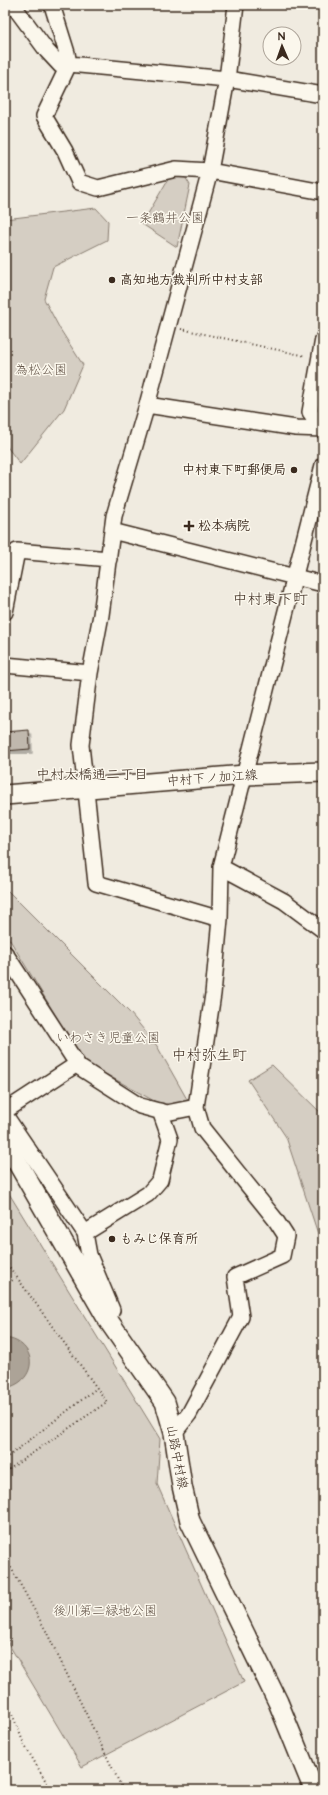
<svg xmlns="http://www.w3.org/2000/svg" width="328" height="1795" font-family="'Architects Daughter','Klee One',sans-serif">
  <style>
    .green { fill: #d5cec3; stroke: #887c70 }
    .water { fill: #aca397; stroke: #7f7367 }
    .building { fill: #c0b8ad; stroke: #3b2a1e; filter: url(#shadow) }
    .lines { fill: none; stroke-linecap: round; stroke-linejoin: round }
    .minor-casing { stroke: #3b2a1e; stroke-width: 18 }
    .major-casing { stroke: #3b2a1e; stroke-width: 22 }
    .path { stroke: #3b2a1e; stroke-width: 2; stroke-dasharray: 1 3; stroke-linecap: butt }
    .minor { stroke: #fbf7ec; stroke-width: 15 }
    .major { stroke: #fbf7ec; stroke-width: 19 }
    .poi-dot { fill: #3b2a1e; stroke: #fbf7ec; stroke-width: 1.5 }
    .labels { text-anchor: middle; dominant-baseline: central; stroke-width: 3; stroke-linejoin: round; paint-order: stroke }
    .park-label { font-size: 13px; fill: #625347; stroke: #fbf7ec }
    .poi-label { font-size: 13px; font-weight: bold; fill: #3b2a1e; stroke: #fbf7ec; text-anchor: start }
    .street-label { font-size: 13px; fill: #3b2a1e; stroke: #fbf7ec }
    .neighbourhood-label { font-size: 14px; fill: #3b2a1e; stroke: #fbf7ec }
    .quarter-label { font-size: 15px; fill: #3b2a1e; stroke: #fbf7ec }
  </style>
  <defs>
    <filter id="shadow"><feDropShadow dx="2.5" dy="4.5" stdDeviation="0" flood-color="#0004"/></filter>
  </defs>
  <rect width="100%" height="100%" fill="#f0ebe0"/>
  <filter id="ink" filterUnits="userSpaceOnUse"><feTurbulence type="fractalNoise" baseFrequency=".025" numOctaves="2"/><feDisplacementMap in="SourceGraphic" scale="8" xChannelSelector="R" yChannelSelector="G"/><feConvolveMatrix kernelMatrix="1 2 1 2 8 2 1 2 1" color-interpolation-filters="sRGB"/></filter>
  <g filter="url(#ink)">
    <!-- green -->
    <path class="green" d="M184 175 190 185 177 247 142 224 170 176Z
      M96 208 108 221 107 240 53 267 44 299 60 329 83 365 64 409 20 464 5 444V219Z
      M5 888 131 1014 157 1046 188 1101 165 1107 84 1062 5 932Z
      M272 1065 323 1115V1249L286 1137 248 1080Z
      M5 1187 160 1439 157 1484 244 1682 82 1767 5 1638Z"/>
    <!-- water -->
    <path class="water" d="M5 1338C38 1342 39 1381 6 1388Z"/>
    <!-- building -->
    <path class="building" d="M29 730 30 749 5 751V732Z"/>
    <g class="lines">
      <defs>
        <path id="minor" d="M13 5 47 51 61 66 69 64 227 79 323 95
          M52 5 67 53 69 64 44 116 65 151 79 182 98 188 176 169 210 171 323 192
          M323 339 310 412 323 431
          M147 405 296 428 323 429
          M112 531 323 584
          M5 612 17 551 109 559
          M5 665 90 673
          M221 867 284 901 323 930
          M220 919 96 883 81 745 90 673 101 615 112 531 114 516 147 405 210 171 227 79 236 5
          M5 953 79 1067 140 1106 166 1113 196 1107
          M5 1111 77 1064
          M5 1115 85 1233 89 1255 112 1310 108 1320
          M85 1233 148 1194 160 1180 170 1139 160 1111
          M174 1433 189 1414 241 1317 235 1277 282 1256 286 1236 275 1219 202 1128 196 1107 213 994 220 919 221 867 323 465"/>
        <path id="major" d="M5 795 245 775 323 772
          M5 1141 108 1320 165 1402 174 1433 182 1486 190 1521 278 1702 314 1790"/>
      </defs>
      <!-- minor casing -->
      <use href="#minor" class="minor-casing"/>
      <!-- major casing -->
      <use href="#major" class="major-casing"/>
      <!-- path -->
      <path class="path" d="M181 329 306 356
        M5 1261 107 1402 5 1472
        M5 1285 14 1279
        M5 1459 97 1388
        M5 1557 46 1631 123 1790
        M5 1696 24 1744 51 1790"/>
      <!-- minor -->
      <use href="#minor" class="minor"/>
      <!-- major -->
      <use href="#major" class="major"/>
    </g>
  </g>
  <!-- markers -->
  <g class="poi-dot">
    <circle cx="112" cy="280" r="4"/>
    <circle cx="294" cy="470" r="4"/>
    <path d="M187 520h4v4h4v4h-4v4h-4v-4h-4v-4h4z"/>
    <circle cx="112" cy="1239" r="4"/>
  </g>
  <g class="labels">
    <!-- park labels -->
    <g class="park-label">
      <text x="165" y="218">一条鶴井公園</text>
      <text x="41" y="370">為松公園</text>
      <text x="108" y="1038">いわさき児童公園</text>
      <text x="105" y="1611">後川第二緑地公園</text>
    </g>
    <!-- poi labels -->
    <g class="poi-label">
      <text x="120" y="280">高知地方裁判所中村支部</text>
      <text x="286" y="470" text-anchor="end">中村東下町郵便局</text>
      <text x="198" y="526">松本病院</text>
      <text x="120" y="1239">もみじ保育所</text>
    </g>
    <!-- street labels -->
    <g class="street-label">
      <text transform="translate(212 778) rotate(-4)">中村下ノ加江線</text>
      <text transform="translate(177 1457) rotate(79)">山路中村線</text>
    </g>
    <!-- neighbourhood labels -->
    <g class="neighbourhood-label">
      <text x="92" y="775">中村大橋通二丁目</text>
    </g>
    <!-- quarter labels -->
    <g class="quarter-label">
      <text x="270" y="599">中村東下町</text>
      <text x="209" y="1055">中村弥生町</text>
    </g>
  </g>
  <!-- margin -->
  <rect width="328" height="1795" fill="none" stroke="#fbf7ec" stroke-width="20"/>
  <rect x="10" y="10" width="308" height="1775" fill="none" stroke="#3b2a1e" stroke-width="1.5" filter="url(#ink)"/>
  <!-- north arrow -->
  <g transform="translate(282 46) rotate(358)"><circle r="19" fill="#fbf7ec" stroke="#aea59a"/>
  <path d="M0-3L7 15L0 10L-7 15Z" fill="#3b2a1e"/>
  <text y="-6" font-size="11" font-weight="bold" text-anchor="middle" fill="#3b2a1e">N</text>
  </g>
</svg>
